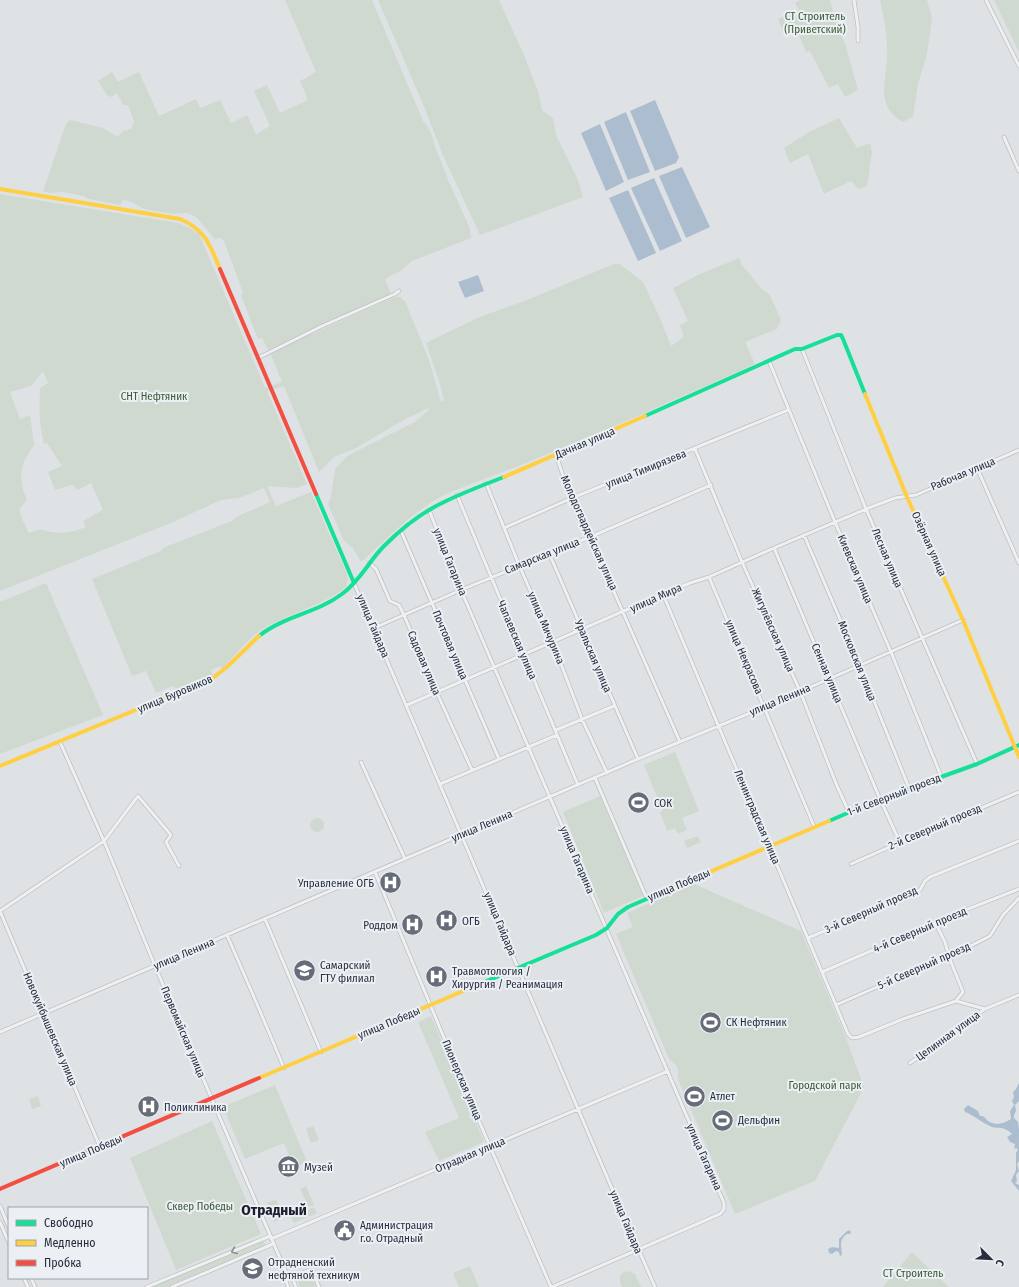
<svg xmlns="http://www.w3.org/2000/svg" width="1019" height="1287" font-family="'Fira Sans Condensed',sans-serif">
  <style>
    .green { fill: #cfd9d0; fill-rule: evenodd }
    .water { fill: #adbdd0 }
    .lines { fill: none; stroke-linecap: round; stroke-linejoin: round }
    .street-casing { stroke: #bec0c3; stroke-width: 4.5 }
    .street { stroke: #eff0f1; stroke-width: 3 }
    .fast { stroke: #16e098; stroke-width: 4 }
    .slow { stroke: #ffcf43; stroke-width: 4 }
    .jam { stroke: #f24e42; stroke-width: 4 }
    .oneway { stroke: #8b8f97 }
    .labels { text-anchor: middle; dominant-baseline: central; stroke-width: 4; stroke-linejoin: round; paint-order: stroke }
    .park-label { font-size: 11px; fill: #3a5934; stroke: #ecf0f5 }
    .street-label { font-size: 11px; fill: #272e3d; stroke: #ecf0f5 }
    .poi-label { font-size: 11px; fill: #272e3d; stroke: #ecf0f5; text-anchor: start }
    .district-label { font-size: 15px; font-weight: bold; fill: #191f2e; stroke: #ecf0f5 }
  </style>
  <rect width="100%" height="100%" fill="#dfe2e5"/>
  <!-- green -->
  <path class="green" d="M285 0H372L423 121C429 127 433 136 434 144L449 182 470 229 471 238 412 261 400 271 385 279 391 294C360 308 328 321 297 336L298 340 395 297H400L405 301 429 360 441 402 444 400 439 381 426 343 477 318 527 300 614 264H620L643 282 660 318 671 346 684 337 680 325 688 321 673 288 698 275 739 258 742 265 761 288 770 295 781 320 777 329 745 342 755 364 624 422 521 465 448 493 433 501 408 519 361 562 352 547 344 541 328 504 331 497 335 469 347 456 415 422 429 410V408L405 419 356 448 334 457 319 472 284 386 267 391 307 484 296 488 267 486 276 506 311 492 347 574C348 578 348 582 346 586 338 599 278 618 261 630 249 638 233 657 222 669L220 666 211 670 213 675 179 690 172 686 156 693 146 671 132 676 92 579 161 551 163 548 234 520 236 517 270 502 264 488 239 498 221 500 171 523 0 591V194L178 223 190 228 199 234 265 388 282 382 271 355 262 338 258 339 241 295 243 293 224 241 220 238 215 239 196 217 187 213 174 214 144 209 132 202 123 200 120 205 89 199 84 196 63 192 50 193 43 191 66 124 70 120 103 128 118 137 123 131 131 129 134 122 128 105H123L117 93 111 97 107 95 98 81 112 72 118 82 139 72 159 116 196 99 200 108 220 100 231 123 247 115 256 134 270 126 254 91 267 85 280 113 308 100 300 81 316 72ZM43 371 48 383 40 388C39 411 39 422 44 444L47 443 62 466 48 472 55 490 72 485 78 490 91 483 103 510 83 521 86 527C76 531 64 534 54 532 41 531 43 527 29 533L23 521 19 509 27 500 23 490 21 474 24 461 34 445 30 415 20 419 10 392 31 386Z
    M378 0H499L524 55 538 91 542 110 553 118 556 135 578 180 583 197 480 235 442 153 423 104Z
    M800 0H830L835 20 846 47 858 90 845 97 838 84 829 88 810 51 806 52 795 26 783 32 778 19 799 10 795 3Z
    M880 0H927L932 18 927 54 918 84 913 117 903 122C874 106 887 81 887 55 888 37 884 18 880 0Z
    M994 0H1019V52Z
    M839 118 857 148 870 143 872 152 867 186 859 189 851 181 824 194 808 154 790 163 784 148 809 132Z
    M46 583 103 715 0 754V602Z
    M675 752 699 811 682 818 687 830 678 834 675 828 667 831 660 812 663 811 644 765Z
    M600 796 643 896 604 913 563 812Z
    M310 825a7 7 0 1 1 14 0a7 7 0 1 1-14 0Z
    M698 836 701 842 687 848 684 841Z
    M694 884 801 931 846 1038 864 1087 815 1181 735 1214 678 1079C678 1066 679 1067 669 1059L616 934 633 927 627 913Z
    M431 1016 484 1142 439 1161 425 1132 459 1118 418 1022Z
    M275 1085 307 1162 294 1167 284 1143 245 1159 223 1107Z
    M38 1096 41 1106 32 1109 29 1099Z
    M212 1121 261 1234 176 1270 130 1158Z
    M313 1126 319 1140 311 1143 306 1129Z
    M306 1186 314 1205 309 1207 300 1189Z
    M276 1199 282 1213 279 1214 281 1219 274 1222 267 1203Z
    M314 1207 317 1213 294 1223 291 1217Z
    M263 1240 266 1246 168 1287H152Z
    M912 1252 949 1287H883Z
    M470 1266 479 1287H459L453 1273Z
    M627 1271 635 1274 641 1287H622L620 1282V1276L624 1272Z
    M310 1274 316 1287H300L297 1279Z"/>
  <!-- water -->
  <path class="water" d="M655 100 679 157 676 163 655 171 630 111Z
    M626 112 650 172 628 180 604 122Z
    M600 124 624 182 606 191 581 133Z
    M682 167 710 227 686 238 659 176Z
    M654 178 682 241 660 251 631 188Z
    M628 190 656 253 638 261 609 198Z
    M478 275 484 291 465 298 458 282Z
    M1019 1083V1101L1015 1105 1016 1111 1014 1115V1118L1018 1122 1019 1130V1161L1017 1164 1019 1171 1016 1175 1017 1181 1015 1183 1019 1185V1191L1011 1181 1016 1170V1153L1018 1149 1014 1148 1015 1144 1010 1142 1007 1137 1012 1134C1002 1124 997 1131 988 1125 980 1121 973 1115 965 1112L964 1109 968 1105 978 1111 980 1116C985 1116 985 1118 988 1121 996 1126 1003 1124 1011 1119L1010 1111 1014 1105 1012 1101 1014 1097 1013 1092 1016 1089Z
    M849 1230 851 1232 850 1234H847C839 1240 841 1245 842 1254L840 1257 839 1252 836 1251 832 1254 829 1253 828 1249 832 1247 839 1248V1239L846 1232Z"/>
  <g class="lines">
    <defs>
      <path id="street" d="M854 0 858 27V41
        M986 0 1019 66
        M1004 137 1019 171
        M802 349 866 509 977 764
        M258 358 320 327 395 294 399 291
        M769 361 835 522 891 652 941 776
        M695 449 742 562 800 691 837 786 849 812
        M556 455C565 480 574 516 590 537L680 742
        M977 468 1019 563
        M486 483 519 565 553 643 582 719 607 773
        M457 495 578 785
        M429 510 461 590 724 1203V1209L720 1214 552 1287
        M504 528 572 498 788 410
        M401 531 499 759
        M804 535 860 666 909 788
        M774 548 880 799 897 836 903 840
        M549 553 638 759
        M369 563 376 569 390 601 399 605 404 615 437 693 472 770
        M709 577 814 826
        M354 583 610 1184 655 1287
        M663 594 848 1034 852 1038 859 1037 903 1019 956 1001 963 992 949 957 945 942 935 922
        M374 628 461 590 590 537 711 485
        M407 705 663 594 690 583 709 577 774 548 866 509 895 498 916 495 1019 450
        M556 730 614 706
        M60 742 104 841 155 966 288 1277 286 1281 288 1287
        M361 762 405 859
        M595 778 647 899
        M440 784 557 735
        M851 864C906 839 963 816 1019 792
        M375 872 469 1098 551 1287
        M265 919 321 1052
        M227 935 260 1011 284 1068
        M808 938 920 890 925 881 930 877 1019 841
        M822 972 931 925 935 922 1019 889
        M956 1001 985 1009 1019 995
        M836 1005 893 980 949 957 990 936 1003 915 1019 898
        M0 1032 638 759 765 707 963 620
        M910 1063 985 1009
        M100 1147C67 1070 35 992 2 916L0 911 104 841 138 796 171 835 166 842 179 866
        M0 1206 9 1227
        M0 1222 9 1243
        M271 1239 668 1071
        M292 1277 310 1270 313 1272 319 1287
        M292 1277 296 1287
        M24 1278 28 1287
        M31 1278 35 1287
        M147 1287 270 1236
        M172 1287 273 1244"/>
    </defs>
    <!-- street casing -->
    <use href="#street" class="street-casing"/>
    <!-- street -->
    <use href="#street" class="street"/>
    <!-- fast -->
    <path class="fast" d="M645 416 795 349H802L837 335H841L843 339 865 394
      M316 494 354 583
      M259 636C284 616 317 613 342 594 360 581 369 561 384 546 401 529 421 513 442 503 462 493 483 485 504 477
      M829 821 880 799 977 764 1019 745
      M468 989 596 935 607 928 618 914 628 907 665 891"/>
    <!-- slow -->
    <path class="slow" d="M0 189 180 219C205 229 211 247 220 269
      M865 394 907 497 963 620 1019 757
      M504 477 645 416
      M0 766 213 678 228 666 259 636
      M665 891 829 821
      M259 1078 468 989"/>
    <!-- jam -->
    <path class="jam" d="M220 269 316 494
      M0 1189 259 1078"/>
  </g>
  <!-- one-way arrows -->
  <defs><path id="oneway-chevron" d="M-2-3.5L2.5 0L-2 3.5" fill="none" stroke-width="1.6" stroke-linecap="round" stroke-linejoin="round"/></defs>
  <use class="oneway" href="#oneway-chevron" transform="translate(234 1251) rotate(157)"/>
  <!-- icons -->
  <defs>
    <symbol id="stadium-disc" viewBox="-11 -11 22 22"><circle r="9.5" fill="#676d78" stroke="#ecf0f5"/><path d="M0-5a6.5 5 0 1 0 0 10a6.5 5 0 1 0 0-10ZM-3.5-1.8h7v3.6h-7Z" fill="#fff"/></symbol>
    <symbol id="hospital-disc" viewBox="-11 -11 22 22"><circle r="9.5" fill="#676d78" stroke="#ecf0f5"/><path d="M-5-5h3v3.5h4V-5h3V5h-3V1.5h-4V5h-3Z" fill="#fff"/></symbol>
    <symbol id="university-disc" viewBox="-11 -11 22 22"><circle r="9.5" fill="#676d78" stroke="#ecf0f5"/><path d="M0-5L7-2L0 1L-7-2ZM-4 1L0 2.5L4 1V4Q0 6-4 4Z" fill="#fff"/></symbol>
    <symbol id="museum-disc" viewBox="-11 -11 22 22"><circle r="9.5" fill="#676d78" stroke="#ecf0f5"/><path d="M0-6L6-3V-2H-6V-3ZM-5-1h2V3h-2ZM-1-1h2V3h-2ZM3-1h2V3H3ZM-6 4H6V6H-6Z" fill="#fff"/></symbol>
    <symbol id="civic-disc" viewBox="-11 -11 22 22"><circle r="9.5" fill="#676d78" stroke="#ecf0f5"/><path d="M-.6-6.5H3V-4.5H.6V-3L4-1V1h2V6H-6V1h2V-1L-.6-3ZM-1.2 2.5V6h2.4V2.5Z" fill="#fff"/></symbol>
  </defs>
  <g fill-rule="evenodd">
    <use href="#stadium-disc" x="626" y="790" width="25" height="25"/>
    <use href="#hospital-disc" x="378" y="870" width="25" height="25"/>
    <use href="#hospital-disc" x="434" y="908" width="25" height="25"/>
    <use href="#hospital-disc" x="400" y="912" width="25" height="25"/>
    <use href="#university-disc" x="292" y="958" width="25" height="25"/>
    <use href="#hospital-disc" x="424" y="964" width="25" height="25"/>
    <use href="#stadium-disc" x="698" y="1010" width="25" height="25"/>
    <use href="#stadium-disc" x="682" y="1084" width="25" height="25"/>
    <use href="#hospital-disc" x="136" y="1094" width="25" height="25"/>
    <use href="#stadium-disc" x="710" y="1108" width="25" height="25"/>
    <use href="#museum-disc" x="276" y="1154" width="25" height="25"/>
    <use href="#civic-disc" x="332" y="1218" width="25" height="25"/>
    <use href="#university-disc" x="240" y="1256" width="25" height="25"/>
  </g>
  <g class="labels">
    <!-- park labels -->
    <g class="park-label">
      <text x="815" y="16">СТ Строитель<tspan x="815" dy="13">(Приветский)</tspan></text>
      <text x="154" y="396">СНТ Нефтяник</text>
      <text x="825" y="1085">Городской парк</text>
      <text x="200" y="1206">Сквер Победы</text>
      <text x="913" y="1273">СТ Строитель</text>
    </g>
    <!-- street labels -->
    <g class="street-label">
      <text transform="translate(585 443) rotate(-23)">Дачная улица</text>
      <text transform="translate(646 469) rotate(-22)">улица Тимирязева</text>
      <text transform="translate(963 474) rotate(-23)">Рабочая улица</text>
      <text transform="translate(589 533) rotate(66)">Молодогвардейская улица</text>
      <text transform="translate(929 544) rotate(66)">Озёрная улица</text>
      <text transform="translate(542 556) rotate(-22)">Самарская улица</text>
      <text transform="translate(887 558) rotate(67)">Лесная улица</text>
      <text transform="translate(450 562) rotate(68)">улица Гагарина</text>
      <text transform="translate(855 569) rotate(67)">Киевская улица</text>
      <text transform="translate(656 598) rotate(-24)">улица Мира</text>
      <text transform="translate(373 626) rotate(67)">улица Гайдара</text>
      <text transform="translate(546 628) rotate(67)">улица Мичурина</text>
      <text transform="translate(773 630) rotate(66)">Жигулёвская улица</text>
      <text transform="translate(517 640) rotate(67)">Чапаевская улица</text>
      <text transform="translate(450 645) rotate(67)">Почтовая улица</text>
      <text transform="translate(593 656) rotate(67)">Уральская улица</text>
      <text transform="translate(744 657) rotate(67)">улица Некрасова</text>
      <text transform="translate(857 661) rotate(68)">Московская улица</text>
      <text transform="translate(424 663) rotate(67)">Садовая улица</text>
      <text transform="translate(827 673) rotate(67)">Сенная улица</text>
      <text transform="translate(175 694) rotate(-23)">улица Буровиков</text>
      <text transform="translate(780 700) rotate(-23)">улица Ленина</text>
      <text transform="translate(894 795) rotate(-21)">1-й Северный проезд</text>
      <text transform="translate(757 817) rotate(67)">Ленинградская улица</text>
      <text transform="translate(482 826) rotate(-23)">улица Ленина</text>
      <text transform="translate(935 827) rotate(-23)">2-й Северный проезд</text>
      <text transform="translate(577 860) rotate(67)">улица Гагарина</text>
      <text transform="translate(679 885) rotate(-23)">улица Победы</text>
      <text transform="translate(871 910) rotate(-24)">3-й Северный проезд</text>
      <text transform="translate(500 924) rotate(67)">улица Гайдара</text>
      <text transform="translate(920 930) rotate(-23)">4-й Северный проезд</text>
      <text transform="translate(184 954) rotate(-23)">улица Ленина</text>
      <text transform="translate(924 966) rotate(-24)">5-й Северный проезд</text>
      <text transform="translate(389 1023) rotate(-23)">улица Победы</text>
      <text transform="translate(50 1029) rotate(67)">Новокуйбышевская улица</text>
      <text transform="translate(183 1032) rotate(67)">Первомайская улица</text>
      <text transform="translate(948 1036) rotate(-36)">Целинная улица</text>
      <text transform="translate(462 1080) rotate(67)">Пионерская улица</text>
      <text transform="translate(91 1151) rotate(-23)">улица Победы</text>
      <text transform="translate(470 1155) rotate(-23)">Отрадная улица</text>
      <text transform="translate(704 1157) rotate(66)">улица Гагарина</text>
      <text transform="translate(626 1222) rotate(67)">улица Гайдара</text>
    </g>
    <!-- poi labels -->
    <g class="poi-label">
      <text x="654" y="803">СОК</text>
      <text x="374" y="883" text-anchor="end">Управление ОГБ</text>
      <text x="462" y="921">ОГБ</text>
      <text x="398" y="925" text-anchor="end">Роддом</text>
      <text x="320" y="965">Самарский<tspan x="320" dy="13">ГТУ филиал</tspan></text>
      <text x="452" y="971">Травмотология /<tspan x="452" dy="13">Хирургия / Реанимация</tspan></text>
      <text x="726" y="1022">СК Нефтяник</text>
      <text x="710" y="1096">Атлет</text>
      <text x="164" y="1107">Поликлиника</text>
      <text x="738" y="1120">Дельфин</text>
      <text x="304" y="1167">Музей</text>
      <text x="360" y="1225">Администрация<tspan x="360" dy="13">г.о. Отрадный</tspan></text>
      <text x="268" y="1262">Отрадненский<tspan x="268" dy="13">нефтяной техникум</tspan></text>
    </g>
    <!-- district labels -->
    <g class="district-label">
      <text x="274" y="1210">Отрадный</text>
    </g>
  </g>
  <!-- legend -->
  <rect x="8" y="1207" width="140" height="72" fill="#ecf0f5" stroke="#9da2ab"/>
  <rect x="16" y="1220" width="20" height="6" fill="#16e098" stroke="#9da2ab"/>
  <text x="44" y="1227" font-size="12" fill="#272e3d">Свободно</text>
  <rect x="16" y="1240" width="20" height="6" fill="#ffcf43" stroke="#9da2ab"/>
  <text x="44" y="1247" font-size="12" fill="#272e3d">Медленно</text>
  <rect x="16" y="1260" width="20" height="6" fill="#f24e42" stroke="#9da2ab"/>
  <text x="44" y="1267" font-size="12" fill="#272e3d">Пробка</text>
  <!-- north arrow -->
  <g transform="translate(991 1259) rotate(114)" stroke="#ecf0f5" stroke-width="3" paint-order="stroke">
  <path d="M0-3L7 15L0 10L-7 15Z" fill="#272e3d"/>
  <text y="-6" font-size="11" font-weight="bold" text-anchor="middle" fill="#272e3d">С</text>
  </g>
</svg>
